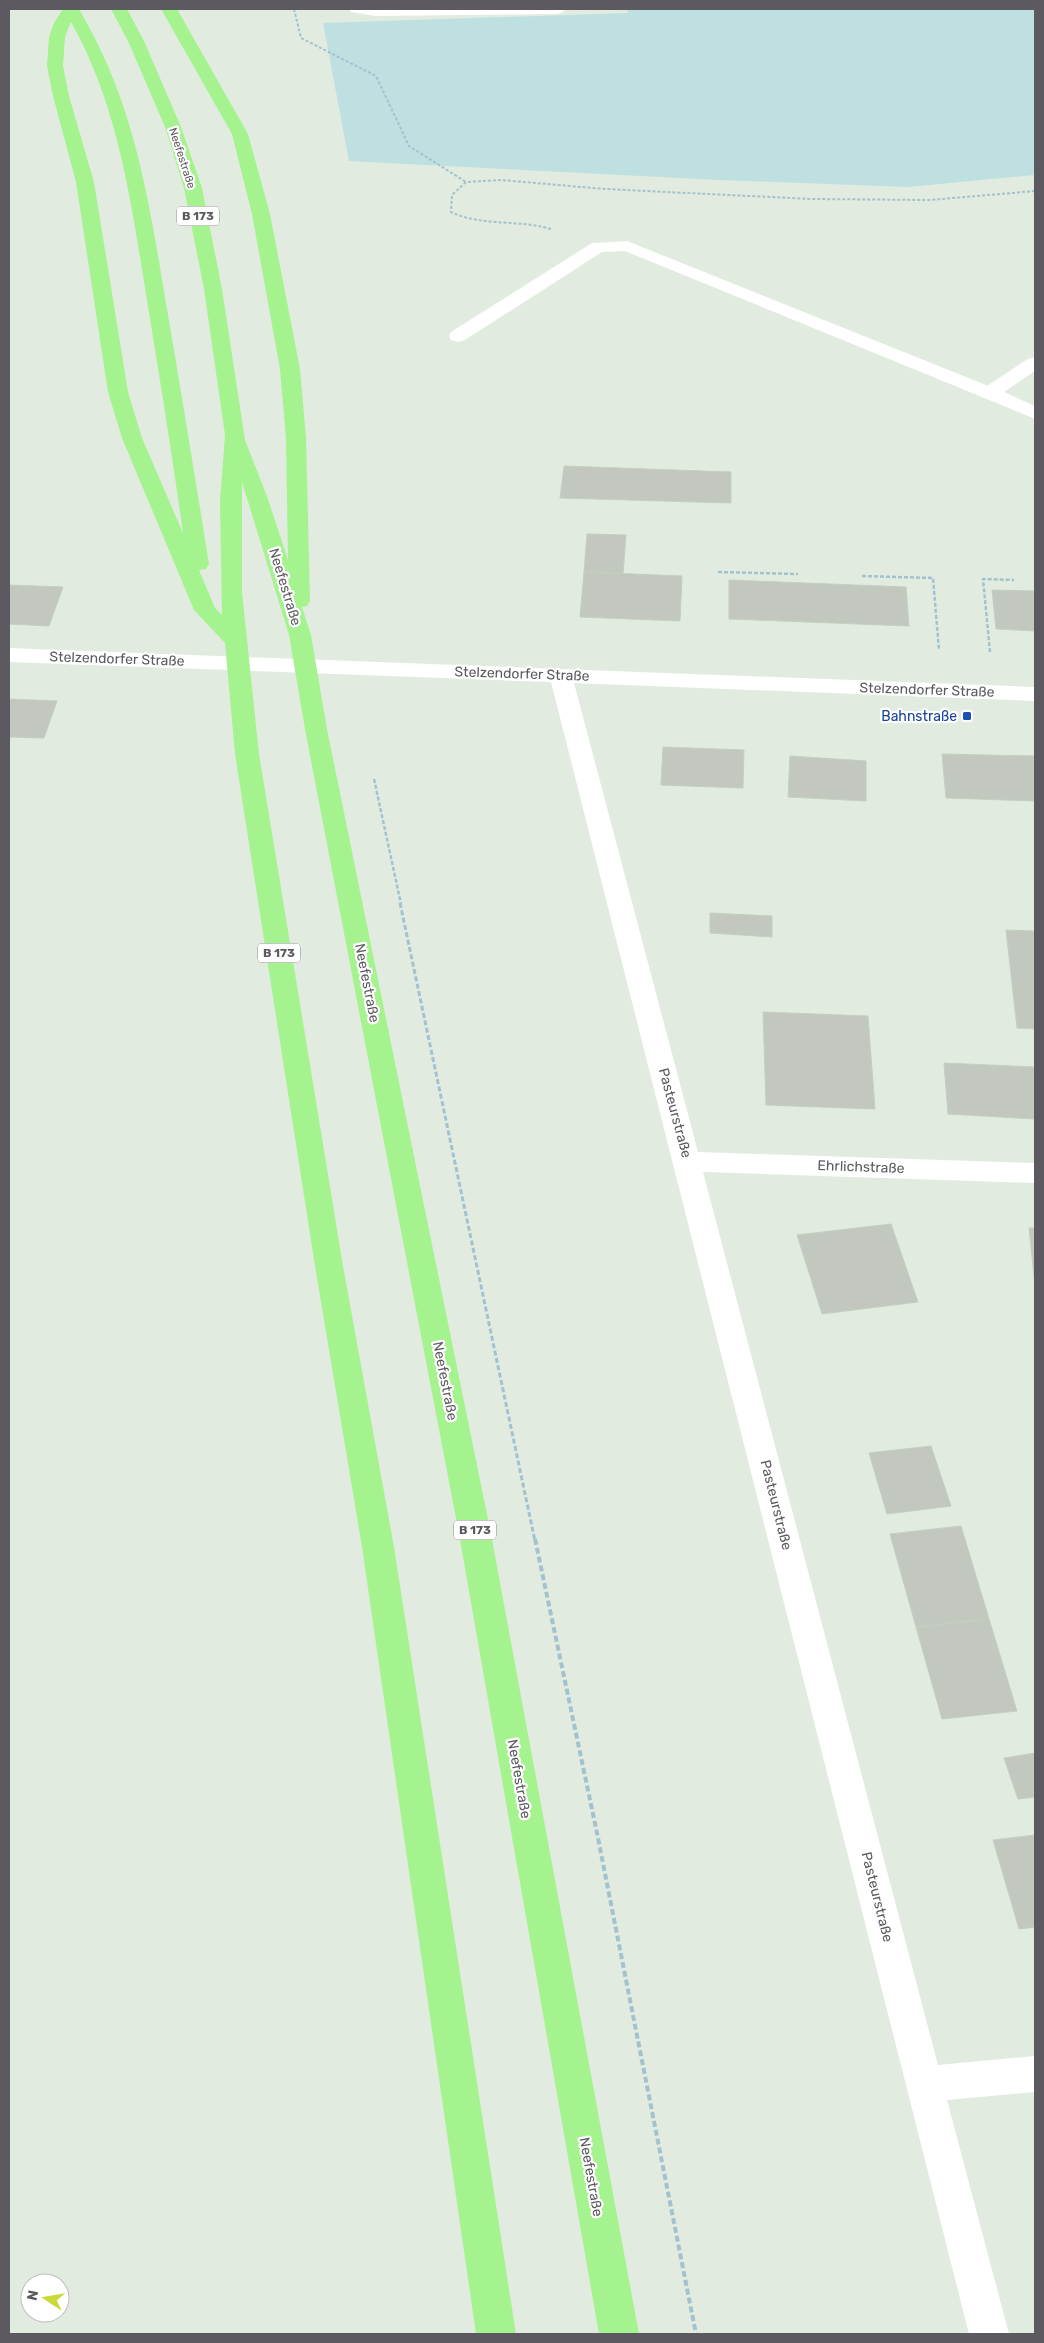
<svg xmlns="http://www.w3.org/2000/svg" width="1044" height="2343" font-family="Rubik,sans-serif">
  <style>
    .green { fill: #bee0e1 }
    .building { fill: #c2c8bf; stroke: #c4cfbf }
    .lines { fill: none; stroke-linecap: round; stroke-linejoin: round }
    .path-far3 { stroke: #a2c2cf; stroke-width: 2; stroke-dasharray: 3 2; stroke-linecap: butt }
    .path-far2 { stroke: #a2c2cf; stroke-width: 2.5; stroke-dasharray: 4 2; stroke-linecap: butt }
    .path-far1 { stroke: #a2c2cf; stroke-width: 3; stroke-dasharray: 5 2.5; stroke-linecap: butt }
    .path { stroke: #a2c2cf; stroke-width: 4; stroke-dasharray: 6 3; stroke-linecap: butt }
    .lane { fill: #fff; fill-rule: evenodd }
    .street { fill: #fff; fill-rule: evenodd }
    .highway { fill: #a5f38f; fill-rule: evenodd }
    .transit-dot { fill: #1a4fb4; stroke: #fff; stroke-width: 2 }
    .labels { text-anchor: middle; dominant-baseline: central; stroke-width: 4.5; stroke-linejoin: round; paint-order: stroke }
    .far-street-label { font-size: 11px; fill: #5d5960; stroke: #fff }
    .shield { fill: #fff; stroke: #8e8b90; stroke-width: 1 }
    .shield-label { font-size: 12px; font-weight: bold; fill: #5d5960 }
    .street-label { font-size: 14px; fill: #5d5960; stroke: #fff }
    .transit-label { font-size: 14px; fill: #164399; stroke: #fff; text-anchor: end }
  </style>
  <rect width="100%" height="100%" fill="#e2ebe0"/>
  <!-- green -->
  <path class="green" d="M627 9H1035V175L908 187 719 180 349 161 323 23 628 13Z"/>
  <!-- building -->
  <path class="building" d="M564 466 731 472V503L560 498Z
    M587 534 626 535 623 574 584 572Z
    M584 572 682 576 680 621 580 617Z
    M729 580 906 587 909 626 729 619Z
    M9 585 63 587 49 626 9 624Z
    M992 590 1035 591V631L996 629Z
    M9 699 57 701 44 738 9 737Z
    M663 747 744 750 743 788 661 785Z
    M942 754 1035 756V801L946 798Z
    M790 756 866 761V801L788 797Z
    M710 913 772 916V937L710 933Z
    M1006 930 1035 931V1029L1017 1028Z
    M763 1012 868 1016 875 1109 766 1105Z
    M944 1063 1035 1067V1119L948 1114Z
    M891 1224 918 1302 822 1314 797 1235Z
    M1029 1228H1035V1286Z
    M931 1446 951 1506 887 1514 869 1453Z
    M961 1526 989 1619 916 1627 890 1534Z
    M989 1619 1017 1711 942 1719 916 1627Z
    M1035 1753V1797L1018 1799 1004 1758Z
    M1035 1835V1927L1019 1929 993 1840Z"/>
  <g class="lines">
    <!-- path-far3 -->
    <path class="path-far3" d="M294 9 301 38 376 76 409 146 466 182
      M551 229C518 219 483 227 451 212L452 195 466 182 501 180 605 189 812 199 930 200 1035 191"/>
    <!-- path-far2 -->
    <path class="path-far2" d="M718 572 798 574
      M862 576 933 578 939 650
      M990 652 983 579 1014 580
      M374 779 401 904"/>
    <!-- path-far1 -->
    <path class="path-far1" d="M400 903 535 1541"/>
    <!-- path -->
    <path class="path" d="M535 1539 597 1833 696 2334"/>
    <!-- lane -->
    <path class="lane" d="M349 9H565L563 12 557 14 376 16 351 12Z
      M627 241 996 389 999 393 996 397 989 399 982 397 625 251 602 252 465 340 458 342 451 340 449 336 451 332 592 243Z"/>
    <!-- street -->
    <path class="street" d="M1035 357V371L1004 392 1035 406V419L982 397 979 393 982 389 1028 359Z
      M9 648 1035 687V701L574 683 698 1152 1035 1163V1183L703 1172 938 2065 1035 2056V2092L947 2100 1009 2334H969L551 682 9 662Z"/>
    <!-- highway -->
    <path class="highway" d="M63 9H79C135 104 148 196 166 303 181 390 195 477 209 564L206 569 199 570 215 608 222 615 220 501 225 435 204 289 184 188 165 127 128 41 111 9H127L144 41 181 127 202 188 222 289 245 440 268 499 288 560 286 438 280 369 252 214 232 134 161 9H177L248 134 270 214 300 369 306 438 310 601 307 606 302 607 311 635 327 729 491 1534 639 2334H599L459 1534 305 729 289 635 242 482V592L259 754 343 1266 394 1547 516 2334H476L362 1547 315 1266 235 754 225 643 194 610 122 438 108 392 76 182 53 96 47 66 49 37 54 23ZM71 22C118 105 131 201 146 294 159 374 172 453 183 533L142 438 128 392 94 182 69 96 63 66 65 37Z"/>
  </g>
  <!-- markers -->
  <rect class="transit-dot" x="962" y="711" width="10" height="10" rx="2.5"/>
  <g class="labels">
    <!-- far-street labels -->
    <g class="far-street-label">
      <text transform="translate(182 158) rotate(72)">Neefestraße</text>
    </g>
    <!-- shield labels -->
    <g class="shield">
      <rect x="177" y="206.5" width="42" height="19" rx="4"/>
      <rect x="258" y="943.5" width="42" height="19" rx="4"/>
      <rect x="454" y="1520.5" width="42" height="19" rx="4"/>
    </g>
    <g class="shield-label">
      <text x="198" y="216">B 173</text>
      <text x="279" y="953">B 173</text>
      <text x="475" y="1530">B 173</text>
    </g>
    <!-- street labels -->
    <g class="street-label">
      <text transform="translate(285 587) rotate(73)">Neefestraße</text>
      <text transform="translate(117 659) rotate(2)">Stelzendorfer Straße</text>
      <text transform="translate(522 674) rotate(2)">Stelzendorfer Straße</text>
      <text transform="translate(927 690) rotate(2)">Stelzendorfer Straße</text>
      <text transform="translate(367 983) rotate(79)">Neefestraße</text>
      <text transform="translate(675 1113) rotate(75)">Pasteurstraße</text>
      <text transform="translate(861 1167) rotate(2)">Ehrlichstraße</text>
      <text transform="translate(445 1381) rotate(79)">Neefestraße</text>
      <text transform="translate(776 1505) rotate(76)">Pasteurstraße</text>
      <text transform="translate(519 1779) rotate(80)">Neefestraße</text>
      <text transform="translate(877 1897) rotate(76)">Pasteurstraße</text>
      <text transform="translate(591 2177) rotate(80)">Neefestraße</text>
    </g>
    <!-- transit labels -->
    <g class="transit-label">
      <text x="957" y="716">Bahnstraße</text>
    </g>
  </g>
  <!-- border -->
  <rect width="1044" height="2343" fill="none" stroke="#5d5960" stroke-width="20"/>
  <!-- north arrow -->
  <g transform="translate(45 2298) rotate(282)"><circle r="24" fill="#ffffff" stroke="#bebdbf"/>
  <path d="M0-4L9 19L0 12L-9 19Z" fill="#c8d938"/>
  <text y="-8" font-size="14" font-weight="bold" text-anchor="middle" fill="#5d5960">N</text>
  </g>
</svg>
